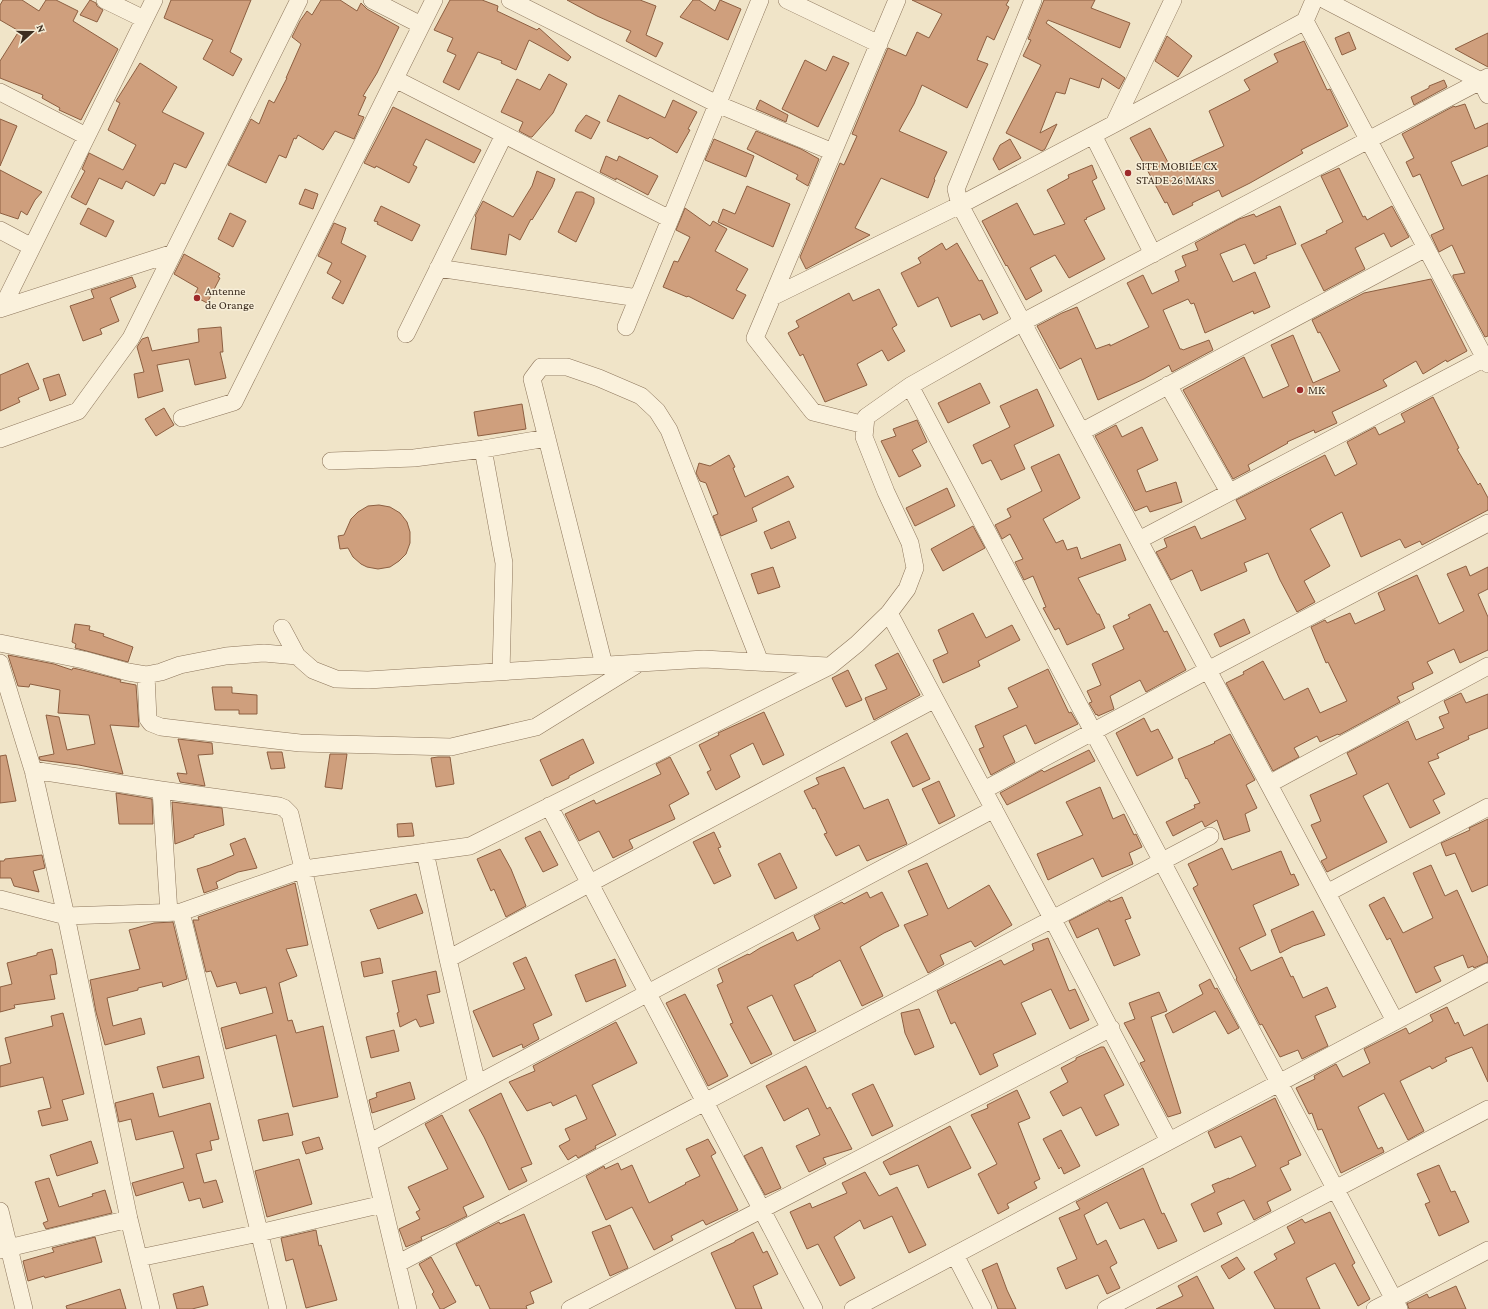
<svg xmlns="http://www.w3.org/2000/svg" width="1488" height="1309" font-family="'Crimson Pro',serif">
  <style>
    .building { fill: #cf9f7d; stroke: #8d5f41 }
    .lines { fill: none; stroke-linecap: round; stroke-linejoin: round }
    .minor-casing { stroke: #8d765c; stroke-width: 18 }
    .minor { stroke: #faf1dc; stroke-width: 17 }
    .poi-dot { fill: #9e2a2b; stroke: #f7eed8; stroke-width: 1.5 }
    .labels { text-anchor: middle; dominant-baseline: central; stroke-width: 3; stroke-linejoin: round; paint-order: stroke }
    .poi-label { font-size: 12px; fill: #3d2e20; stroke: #f7eed8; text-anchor: start }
  </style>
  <rect width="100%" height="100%" fill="#f0e4c8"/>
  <!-- building -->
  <path class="building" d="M3 0H22L39 11 46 0H56L78 11 73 21 118 49 81 120 59 110 60 108 42 98 43 95 0 78V61L19 31 0 20V5Z
    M90 0 96 3 97 6 103 10 97 22 80 15Z
    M171 0H251L230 52 242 59 233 76 203 59 213 40 164 18Z
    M321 0H340L357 11 361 3 367 9 399 27 377 73 363 96 366 97 358 115 364 117 354 139 335 131 323 150 298 135 296 139 294 138 286 158 279 155 266 183 228 165 251 119 259 124 269 100 274 103 287 78H286L301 44 292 37 300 21 307 11 312 15Z
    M450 0H482L498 6 497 11 537 30 539 28 571 57 568 61 529 40 516 70 501 63 502 61 478 52 459 90 443 82 456 55 447 51 453 38 434 30Z
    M567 0H640L656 6 646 35 663 43 656 57 626 41 631 31 597 16Z
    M693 0H699L715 11 720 0 741 9 728 40 680 17Z
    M912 0H1009L1006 5 1009 7 994 40 987 36 977 60 988 64 967 108 922 85 914 104 899 131 947 152 934 179 935 180 928 198 881 178 855 228 870 235 806 269 800 257 840 163 844 165 857 136 852 134 887 50 888 48 906 56 917 32 929 38 942 14Z
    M1044 0H1095L1091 8 1130 23 1120 48 1048 20 1046 23 1125 78 1119 89 1102 78 1099 88 1070 78 1065 94 1056 92 1040 133 1057 124 1045 149 1042 151 1006 133 1041 65 1023 56 1031 40 1028 39Z
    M1349 32 1356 49 1342 55 1335 38Z
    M1488 33V67L1455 49Z
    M1167 36 1192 56 1178 77 1155 61Z
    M1304 41 1327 90 1330 89 1348 126 1301 150 1303 153 1250 183 1222 197 1219 190 1192 203 1193 205 1173 215 1167 202 1165 203 1130 138 1150 128 1172 170 1224 146 1209 111 1250 90 1244 80 1278 62 1274 54Z
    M833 56 849 63 818 127 782 109 805 60 826 71Z
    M140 63 177 87 162 112 204 133 186 168 174 163 165 184 161 183 154 196 126 181 122 189 99 178 86 205 71 197 85 171 82 169 89 153 123 170 136 145 108 130 120 103 116 101Z
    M549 74 567 84 553 113 532 137H530L519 131 523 122 501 112 517 79 540 90Z
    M1444 80 1447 87 1414 105 1411 97 1429 88V86Z
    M619 95 665 118 673 100 697 112 688 129 690 130 677 153 650 137 648 139 607 121Z
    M760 100 788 115 786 122 756 109Z
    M1465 104 1475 129 1488 123V146L1451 162 1462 186 1488 175V336L1485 337 1453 277V275L1465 273 1452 245 1439 252 1431 235 1444 229 1420 174 1413 177 1406 162 1414 158 1402 134 1454 106 1455 107Z
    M393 107 481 150 474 163 426 139 413 165 417 167 409 183 376 166 375 168 364 163Z
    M586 115 600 122 591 139 575 131 578 125Z
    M0 119 17 126 0 166Z
    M756 131 801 149 819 159 808 186 796 179 798 175 747 149Z
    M714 139 754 156 746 177 705 160Z
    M1010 139 1021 158 999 170 993 159 1000 145Z
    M606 156 617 161 619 156 658 176 648 195 616 178V180L600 172Z
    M1092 165 1097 178 1092 181 1105 209 1086 218 1087 219 1084 220 1105 259 1069 278 1055 255 1030 268 1042 291 1026 300 1007 265 1006 266 982 221 1017 203 1034 235 1065 224 1047 190 1069 178 1068 175Z
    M1339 168 1363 217 1365 216 1367 220 1392 206 1409 237 1391 247 1384 233 1355 248 1365 269 1324 291 1301 245 1327 233 1326 231 1343 222 1321 176Z
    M0 170 42 192 35 200 27 215 21 211 18 219 0 213Z
    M537 171 555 179 552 187 532 220 531 219 520 240 509 234 506 255 471 249 476 217 475 216 483 201 513 217 532 186Z
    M747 186 790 204 773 247 718 222 723 209 735 214Z
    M305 189 318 194 313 209 299 204Z
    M576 192H582L594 198V203L576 242 558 232Z
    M381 206 420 225 412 241 377 224 378 222 374 221Z
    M1280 206 1296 244 1266 256 1267 258 1254 264 1245 244 1220 254 1233 282 1255 272 1270 307 1254 314 1253 311 1205 333 1194 303 1191 304 1188 299 1163 310 1180 349H1182L1183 350 1209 340 1213 350 1172 372 1169 365 1144 379 1098 400 1081 358 1060 369 1037 326 1062 313 1077 307 1096 349 1110 344V346L1149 327 1127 283 1143 275 1152 294 1179 281 1175 271 1186 266 1182 256 1198 250 1195 243 1239 219 1254 214 1256 217Z
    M88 208 114 221 106 237 80 224Z
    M685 208 710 226 713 221 727 229 715 251 748 269 736 290 746 295 733 319 688 296 687 297 663 287 674 261 678 262 690 237 676 230Z
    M230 213 246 221 233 247 218 239Z
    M334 223 346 228 341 243 366 256 343 304 332 298 341 281 327 273 332 263 318 256Z
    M942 243 946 250 957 243 979 281 982 280 998 313 983 320 980 314 951 327 938 297 918 307 901 273 921 263 918 258Z
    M184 254 220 274 218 277 220 278 207 303 194 296 198 288 174 274Z
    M132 277 136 287 110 298 119 321 100 329 102 334 83 341 70 306 94 298 91 290Z
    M1431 279 1467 351 1447 362 1446 360 1423 374 1416 361 1383 380 1387 386 1332 412 1337 423 1315 433 1314 430 1287 442 1288 443 1248 465 1250 470 1233 479 1183 390 1244 357 1263 398 1289 386 1271 345 1293 335 1313 383 1340 371 1320 332 1318 333 1312 320 1364 293Z
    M879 289 897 325 892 328 905 351 888 361 882 350 857 364 867 385 825 402 803 354 800 356 788 333 799 327 796 321 849 293 853 301Z
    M221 327 223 352H220L226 378 195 385 189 359 157 365 163 391 138 398 134 374 144 372 137 347 142 339 148 337 152 351 199 342 198 329Z
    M28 363 39 389 18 398 20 402 0 411V375Z
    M59 374 66 395 50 401 43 379Z
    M980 383 990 403 948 423 938 403Z
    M1037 389 1054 426 1014 445 1025 469 1001 480 991 460 982 464 973 445 1010 427 1000 406Z
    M1433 397 1459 448 1457 449 1478 485 1480 483 1488 498V510L1422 545 1420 541 1405 548 1400 539 1361 557 1342 512 1310 529 1330 566 1304 581 1315 602 1297 612 1280 580 1268 553 1244 563 1247 571 1201 591 1192 570 1171 580 1156 552 1167 547 1164 539 1195 526 1201 539 1246 519 1236 500 1325 455 1335 476 1357 464 1347 442 1375 427 1379 435 1405 422 1401 414Z
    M522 404 526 429 478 436 474 412Z
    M164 408 174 425 156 436 145 419Z
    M917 420 927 442 912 450 921 466 899 477 881 441 896 436 893 429Z
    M1116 425 1122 437 1142 427 1158 460 1137 470 1146 492 1176 482 1182 502 1150 512 1147 506 1135 511 1095 436Z
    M1059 454 1080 498 1043 519 1056 543 1063 540 1067 550 1077 547 1081 559 1120 544 1126 560 1078 578 1097 614H1099L1105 628 1067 645 1059 628 1055 630 1043 608 1046 607 1033 576 1024 580 1015 562 1023 559 1010 534 1002 539 995 525 1011 517 1007 509 1042 491 1031 467Z
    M729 455 735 467 733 468 745 497 788 476 794 487 752 508 757 521 721 536 713 516 718 514 706 483 700 481 696 473 699 463 710 466Z
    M947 488 955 506 915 526 906 508Z
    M379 505 390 507 400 513 407 522 410 532V543L406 554 399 561 390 567 378 569 367 567 361 564 353 557 348 548 340 549 338 536 344 535 351 519 358 512 368 506Z
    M789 521 796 538 771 549 764 532Z
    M973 526 985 548 943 571 931 549Z
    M1466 566 1470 576 1488 567V589L1478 594 1488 617V650L1460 663 1454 649 1427 662 1433 673 1412 683 1414 689 1397 697 1400 702 1339 735 1338 734 1320 742 1317 736 1294 748 1299 757 1273 771 1226 683 1244 674 1243 672 1263 661 1284 700 1308 688 1320 713 1347 701 1328 662 1326 663 1311 627 1325 620 1327 623 1350 613 1355 624 1385 610 1378 593 1417 575 1439 624 1464 611 1447 574Z
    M773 567 780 587 758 594 751 574Z
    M1150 604 1164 632 1167 631 1186 670 1146 692 1140 680 1110 696 1114 709 1098 716 1097 714 1096 715 1089 703 1092 702 1087 691 1101 685 1092 664 1124 649 1113 626 1130 618 1128 615Z
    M973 613 986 638 1012 625 1020 640 978 661 980 666 943 683 933 660 948 653 938 630Z
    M1244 619 1250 633 1220 647 1214 634Z
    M75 624 90 626 89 630 104 634 103 636 133 647 128 662 75 648 76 644 72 642Z
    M898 653 920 695 874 720 865 698 887 689 875 665Z
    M8 655 54 664 72 670 73 668 82 670 121 680 120 682 136 685 139 727 110 725 123 774 79 765 40 760 39 757 54 754 46 715 59 717 67 750 95 744 89 715 58 713 60 690 30 684 29 687 18 686Z
    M1048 669 1069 713 1071 712 1078 724 1035 744 1026 725 1003 736 1015 762 991 775 979 749 984 747 975 726 1018 707 1008 688Z
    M848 670 862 700 846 707 832 678Z
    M212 687H232V693L257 695V714H239V710H215Z
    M1461 693 1466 703 1488 694V728L1468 736 1469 739 1437 754 1439 758 1428 762 1445 794 1433 800 1440 813 1410 828 1388 783 1363 796 1387 842 1327 872 1321 861 1327 858 1311 825 1321 821 1310 795 1357 774 1347 753 1408 721 1416 740 1444 728 1439 717 1449 713 1444 701Z
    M764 712 784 755 763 765 753 743 730 755 740 777 716 790 707 772 711 770 699 745 719 735 718 733Z
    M1144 718 1151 732 1158 729 1173 758 1137 776 1116 733Z
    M907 733 930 779 913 787 891 742Z
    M1230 734 1255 780 1246 785 1257 808 1245 814 1250 831 1224 840 1217 820 1205 827 1202 821 1173 836 1166 822 1195 808 1194 805 1200 803 1187 778 1186 779 1178 759 1215 743 1214 742Z
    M178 739 212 743 213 754 198 755 205 786 180 782 177 773 187 774Z
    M583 739 594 763 569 776V778L552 786 540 760Z
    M1089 750 1095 761 1007 805 1000 793 1042 770 1044 772Z
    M267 752H282L285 768 271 769Z
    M330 754H347L342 789 325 787Z
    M6 755 16 801 0 803V756Z
    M438 757H450L454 784 436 787 431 758Z
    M670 757 689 794 669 805 675 819 629 840 633 848 613 858 599 831 579 841 565 814 594 800 596 804 661 774 656 764Z
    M844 767 864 809 888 799 907 844 867 861 859 845 836 856 824 834 827 833 815 808 813 809 804 791 819 784 816 778Z
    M939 781 955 816 939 824 922 789Z
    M1100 787 1113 819 1124 814 1134 835 1136 834 1142 847 1129 853 1133 864 1102 877 1093 858 1048 880 1037 854 1083 835 1066 802Z
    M116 793 152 799 153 824H119Z
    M172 802 222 808 224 825 194 835V837L175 844Z
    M1488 819V885L1472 892 1455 853 1446 856 1441 843 1470 830 1469 828Z
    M412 823 414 836 398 837 397 824Z
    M540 831 558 865 543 872 525 838Z
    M714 832 721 847 718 848 731 876 714 884 693 842Z
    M245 838 257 868 238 872 216 882 218 888 204 893 197 869 210 865 234 855 230 844Z
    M1222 848 1232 870 1281 851 1291 875 1294 874 1299 885 1253 905 1266 935 1239 948 1251 971 1282 957 1291 977 1293 976 1303 998 1327 987 1336 1007 1315 1016 1328 1046 1302 1059 1298 1050 1280 1057 1262 1024 1260 1025 1236 979 1237 978 1193 888 1198 885 1188 864Z
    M500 849 511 869 526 906 506 917 494 889 491 891 477 859Z
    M780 853 797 888 775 899 758 864Z
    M42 855 45 868 33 871 39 892 14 886 11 878H0V861H4L5 859Z
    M927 863 948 909 989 885 1012 925 975 947 971 941 940 955 944 964 928 973 904 925 928 915 908 871Z
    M1431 865 1445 896 1457 890 1481 943 1488 958V962L1474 968 1473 966 1468 968 1463 955 1434 967 1441 981 1416 993 1390 938 1387 940 1369 905 1384 897 1403 933 1433 918 1413 873Z
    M295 883 308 945 286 949 297 976 279 983 288 1021 292 1020 296 1033 323 1026 338 1097 293 1107 276 1035 226 1049 221 1028 273 1013 266 987 240 994 236 982 217 987 211 971 206 972 193 920H199L198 917Z
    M867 892 870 898 882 892 899 926 884 933 860 947 883 996 862 1006 840 960 813 975V976L794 985 816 1031 794 1041 772 995 747 1007 772 1054 751 1064 730 1024 733 1023 717 985 723 982 718 969 748 954 749 955 760 948 793 932 797 941 820 929 814 916 842 902 844 904Z
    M416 894 423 913 378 929 370 910Z
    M1122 897 1131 918 1125 920 1140 955 1114 966 1098 928 1077 938 1069 921 1108 901 1110 900V902Z
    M1313 911 1325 935 1293 946 1280 953 1271 930Z
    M173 922 187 979 163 987 162 982 138 988V990L107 998 113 1026 141 1018 145 1034 105 1045 96 1012 90 980 140 969 129 930 154 923Z
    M1048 938 1069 991 1075 989 1089 1020 1070 1029 1051 989 1021 1003 1036 1034 993 1054 998 1066 980 1075 955 1022 951 1024 937 991 1001 960 1004 965 1034 950 1032 944Z
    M52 949 55 961 57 974 50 975 55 999 14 1005 15 1008 0 1012V987L12 984 7 963 37 955V953Z
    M526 957 552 1015 533 1024 539 1039 523 1048 522 1044 493 1057 473 1011 525 989 513 963Z
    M380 958 383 973 364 977 361 962Z
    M615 959 626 986 586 1002 575 975Z
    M436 971 440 992 427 995 434 1023 420 1027 416 1019 400 1027 397 1013 399 1012 392 981Z
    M1210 979 1215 989 1217 988 1239 1028 1228 1034 1215 1011 1173 1033 1165 1015 1203 994 1199 985Z
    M1159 992 1167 1011 1151 1017 1181 1113 1168 1117 1140 1063 1145 1061 1124 1023 1135 1019 1129 1003Z
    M685 994 728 1076 708 1086 666 1003Z
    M1447 1007 1455 1024 1458 1022 1464 1036 1488 1024V1082L1472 1047 1445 1058 1447 1061 1432 1069 1430 1066 1400 1081 1424 1131 1408 1140 1384 1093 1358 1107 1378 1149 1382 1147 1384 1152 1341 1173 1322 1129 1318 1130 1312 1113 1309 1114 1296 1088 1315 1079 1314 1076 1336 1064 1343 1077 1370 1063 1364 1049 1406 1028 1409 1034 1433 1021 1430 1015Z
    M919 1009 934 1047 915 1055 905 1033 901 1013Z
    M63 1013 84 1094 62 1100 68 1120 42 1126 38 1111 51 1108 43 1077 0 1087V1066L11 1063 5 1038 53 1026 51 1016Z
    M616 1022 637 1063 592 1085 616 1135 595 1146 596 1148 578 1158 576 1155 568 1160 559 1146 570 1140 565 1129 587 1119 576 1095 553 1106 551 1102 527 1111 509 1082 535 1071 533 1066Z
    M394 1030 399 1051 371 1058 366 1037Z
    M1101 1047H1104L1124 1085 1104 1095 1119 1125 1096 1136 1081 1107 1063 1116 1050 1092 1068 1082 1061 1068 1076 1060V1058Z
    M199 1056 204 1078 163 1088 157 1067Z
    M806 1066 827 1109 830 1107 852 1149 823 1158 826 1164 809 1172 796 1146 820 1135 808 1108 784 1121 766 1086Z
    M410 1082 415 1099 372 1113 369 1100 377 1097 376 1093Z
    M873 1084 893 1126 872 1136 852 1094Z
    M1017 1090 1030 1118 1018 1123 1040 1179 1034 1182 1037 1188 1007 1204 1009 1208 998 1214 978 1174 997 1164 971 1115 988 1108 987 1105Z
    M153 1093 159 1117 210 1103 219 1139 210 1141 212 1150 196 1154 204 1183 216 1180 223 1202 203 1208 200 1198 189 1201 183 1182 136 1196 132 1183 184 1168 173 1131 136 1140 131 1119 119 1122 115 1103Z
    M501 1093 532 1164 521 1168 527 1181 509 1190 484 1137 469 1110Z
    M1275 1098 1301 1155 1288 1161 1289 1164 1280 1168 1291 1190 1267 1202 1271 1211 1254 1220 1244 1200 1217 1213 1222 1224 1204 1232 1191 1204 1215 1192 1212 1185 1229 1178V1179L1256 1166 1241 1136 1215 1148 1208 1132Z
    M288 1113 293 1135 263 1141 258 1120Z
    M442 1115 484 1197 463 1207 467 1216 447 1226 421 1237 422 1240 406 1247 399 1229 420 1219 416 1212 420 1210 408 1187 448 1169 425 1124Z
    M950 1126 971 1168 928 1188 918 1165 890 1175 883 1162Z
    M1061 1130 1080 1166 1064 1174 1061 1167 1059 1169 1043 1139Z
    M319 1137 323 1149 306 1154 302 1142Z
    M708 1139 716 1153 711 1156 738 1210 706 1225 703 1220 671 1236 673 1240 654 1250 632 1207 606 1220 586 1176 604 1166 605 1169 618 1163 621 1170 632 1165 649 1203 686 1184 685 1183 700 1176 686 1149Z
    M91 1141 98 1163 57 1176 50 1155Z
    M762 1147 781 1188 765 1195 744 1156Z
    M299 1159 312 1204 267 1217 255 1171Z
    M1439 1165 1451 1192 1455 1191 1469 1222 1439 1236 1425 1204 1430 1202 1417 1174Z
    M1143 1168 1162 1214 1164 1213 1177 1241 1158 1249 1144 1219 1120 1229 1107 1202 1084 1215 1097 1245 1106 1240 1117 1263 1110 1267 1120 1288 1107 1294 1098 1275 1066 1289 1057 1268 1077 1259 1059 1218 1080 1209 1076 1202Z
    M865 1172 879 1196 897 1187 926 1245 909 1253 892 1216 864 1229 860 1220 834 1237 855 1278 840 1286 818 1244 807 1249 790 1212 810 1203 812 1208 847 1193 842 1183Z
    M49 1178 59 1207 93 1196 92 1194 105 1190 112 1213 46 1229 43 1223 48 1221 35 1182Z
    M1330 1212 1355 1263 1352 1265 1370 1299 1358 1306 1335 1263 1306 1278 1320 1309H1275L1254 1272 1277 1259 1274 1254 1295 1243 1287 1227 1302 1219 1305 1223Z
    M524 1214 552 1282 530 1292 534 1303 526 1306 527 1309H490L479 1285 476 1286 456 1244 499 1222 500 1224Z
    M610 1225 628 1268 610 1276 592 1232Z
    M316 1230 319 1246 321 1245 337 1300 306 1308 293 1259 286 1261 281 1238Z
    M753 1232 763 1253 767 1251 778 1274 753 1286 762 1309H736L711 1253 735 1242V1241Z
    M95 1237 102 1262 45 1278 44 1276 28 1281 23 1261 54 1252 52 1248Z
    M431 1257 456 1302 443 1309H440L432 1294 434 1292 419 1264Z
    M1237 1257 1245 1269 1229 1279 1221 1266Z
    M997 1263 1007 1290 1016 1309H998L982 1270Z
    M1197 1276 1214 1309H1156L1183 1296 1178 1286Z
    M203 1286 208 1305 192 1309H177L173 1294Z
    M1456 1286 1466 1309H1409L1407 1303H1409L1427 1294 1429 1298Z
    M120 1289 126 1309H67L66 1306Z"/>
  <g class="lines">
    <defs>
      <path id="minor" d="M105 0 144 19
        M372 0 421 25
        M510 0 717 104 833 152
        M787 0 879 44
        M1033 0 956 189 960 205 1395 1021
        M1325 0 1481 81 1488 95
        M1305 21 1488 364
        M395 79 670 219
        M0 92 86 136
        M1114 124 1173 0
        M1093 135 1153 254
        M0 230 32 247
        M438 268 638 298
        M772 297 960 205 1114 124 1305 21 1314 0
        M2 308 154 0
        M0 309 173 253
        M626 327 760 0
        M406 334 504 135
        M1168 385 1229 492
        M910 386 1399 1309
        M182 418 234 402 434 0
        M865 425 813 412 755 338 897 0
        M1081 432 1426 248
        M0 439 78 411 131 338 299 0
        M483 449 504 563 501 672
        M331 461 414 458 483 449 547 438
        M1139 540 1485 358
        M889 613 1053 920 1169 1141
        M282 628 297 656 313 670 336 679 368 680 704 659 827 666
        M0 643 84 660 128 672 146 675 161 672 180 665 226 656 264 653 297 656
        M0 663 33 770 66 916 129 1219 151 1309
        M604 665 532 379 541 367H567L599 378 641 396 657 411 669 430 760 662
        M146 675 148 719 151 723 161 727 300 743 451 747 536 727 636 665
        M33 770 161 790 279 806 284 808 290 814 408 1309
        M1269 784 1488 666
        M161 790 169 913
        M984 790 1208 670 1488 523
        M549 806 814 1309
        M425 852 448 959 477 1084
        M1327 893 1488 807
        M0 899 66 916 181 912 304 869 470 846 830 666 857 644 889 613 907 589 915 568 910 543 886 492 864 437 866 417 910 386 1023 322 1488 77
        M181 912 278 1309
        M448 959 935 699
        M369 1143 477 1084 994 809
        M0 1211 24 1309
        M0 1250 129 1219
        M955 1255 983 1309
        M139 1258 259 1233 383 1204
        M397 1264 1210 836
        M570 1309 1111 1028
        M853 1309 1488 972
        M1106 1309 1488 1109
        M1375 1309 1488 1250"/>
    </defs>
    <!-- minor casing -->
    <use href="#minor" class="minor-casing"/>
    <!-- minor -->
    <use href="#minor" class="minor"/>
  </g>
  <!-- markers -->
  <g class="poi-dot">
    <circle cx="1128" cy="173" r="4"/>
    <circle cx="197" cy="298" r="4"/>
    <circle cx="1300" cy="390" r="4"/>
  </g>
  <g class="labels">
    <!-- poi labels -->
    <g class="poi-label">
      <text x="1136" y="166">SITE MOBILE CX<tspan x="1136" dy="14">STADE 26 MARS</tspan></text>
      <text x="205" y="291">Antenne<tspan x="205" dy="14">de Orange</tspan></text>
      <text x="1308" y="390">MK</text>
    </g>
  </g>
  <!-- north arrow -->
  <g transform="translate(32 32) rotate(69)" stroke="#f7eed8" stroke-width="3" paint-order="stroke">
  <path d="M0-3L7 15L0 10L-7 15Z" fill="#3d2e20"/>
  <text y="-6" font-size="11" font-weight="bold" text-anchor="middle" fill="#3d2e20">N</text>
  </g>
</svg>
